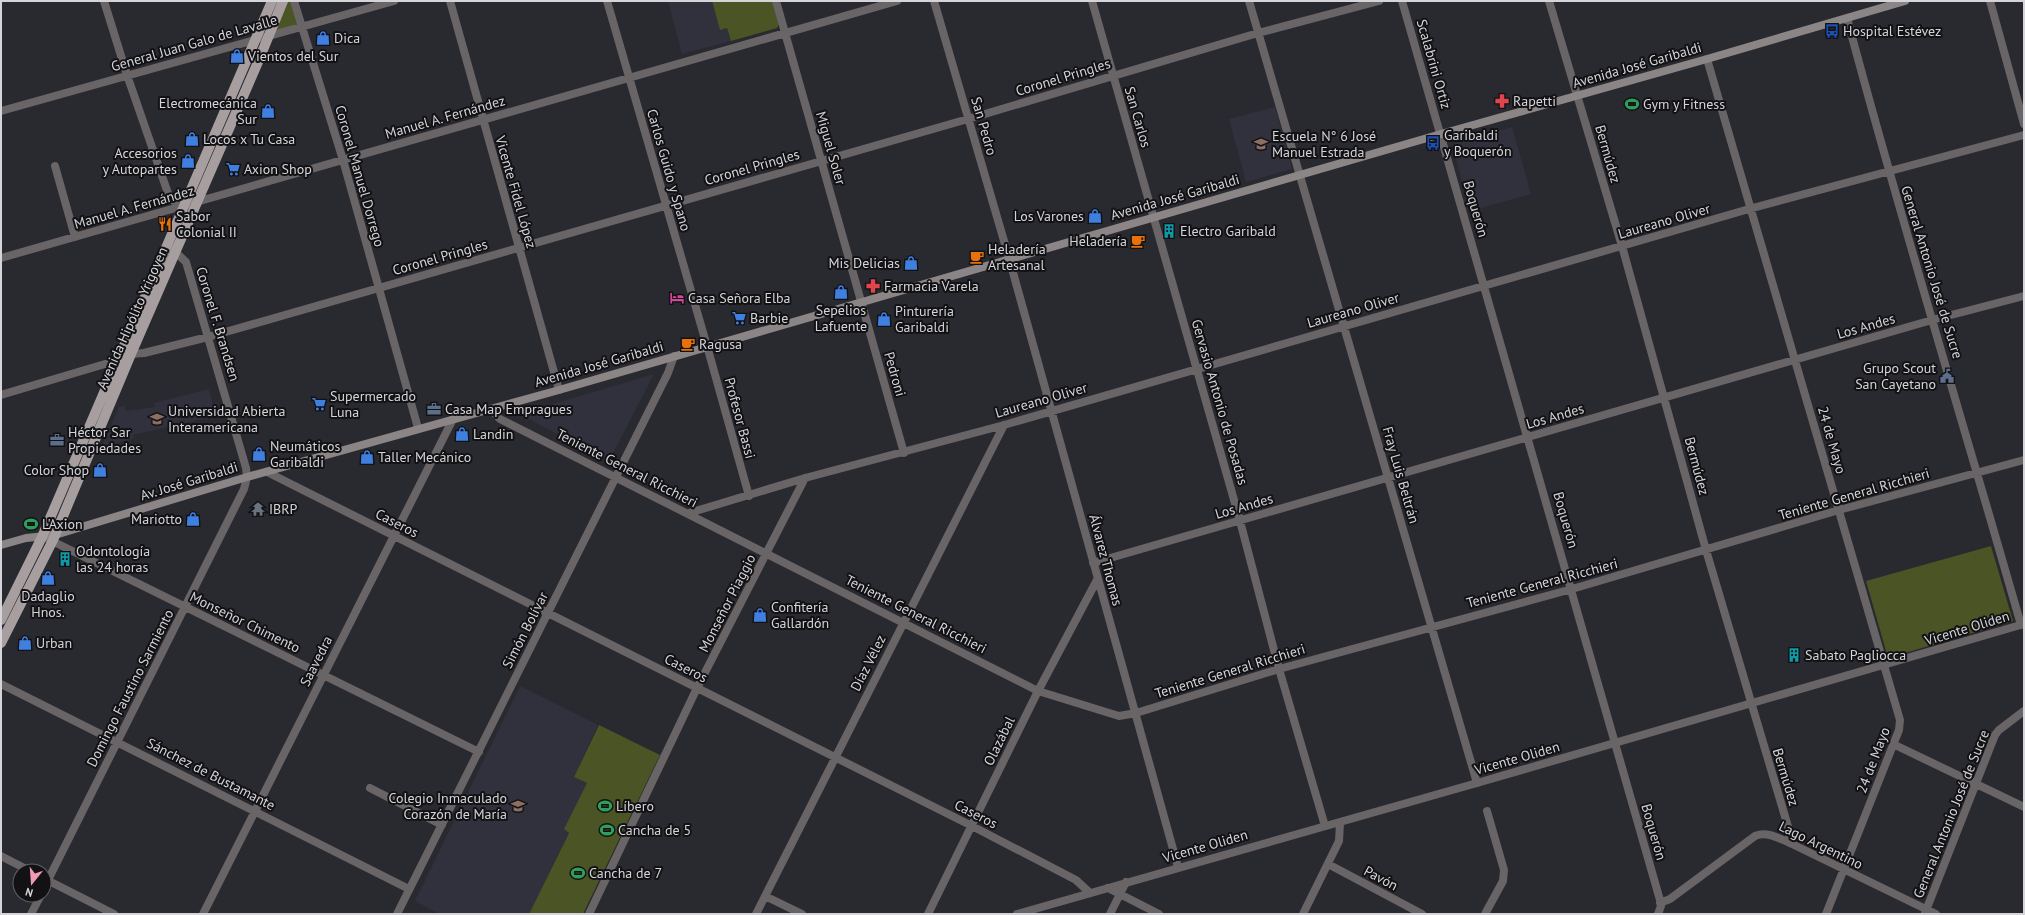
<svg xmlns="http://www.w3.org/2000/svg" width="2025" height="915" font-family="'PT Sans',sans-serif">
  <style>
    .built { fill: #31303d }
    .green { fill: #4a5424 }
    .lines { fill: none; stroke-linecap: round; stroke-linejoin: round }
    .minor { stroke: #696465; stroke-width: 8 }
    .tertiary { stroke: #696465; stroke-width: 8 }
    .secondary { stroke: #8c8586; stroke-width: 8 }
    .primary { stroke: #a79e9f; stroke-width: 10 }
    .labels { text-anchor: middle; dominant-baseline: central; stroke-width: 4; stroke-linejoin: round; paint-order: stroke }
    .poi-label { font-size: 14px; fill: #d4d4d9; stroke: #121215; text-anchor: start }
    .street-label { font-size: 14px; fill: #d4d4d9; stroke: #121215 }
  </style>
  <rect width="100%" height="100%" fill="#292930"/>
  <!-- built -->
  <path class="built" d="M668 1H712L720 29 727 28 731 41 682 54Z
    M1275 107 1292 169 1246 182 1229 119Z
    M1512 127 1531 194 1470 211 1452 144Z
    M654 374 609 461 519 414Z
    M209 389 215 416 133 435 134 438 101 448 119 407 125 406 126 411 155 407 154 403Z
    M520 686 598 725 574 777 587 783 564 829 569 832 529 914H440L415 901Z"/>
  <!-- green -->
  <path class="green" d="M285 1H293L302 25 272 34Z
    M712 1H773L779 24 777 28 731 41 727 28 720 30Z
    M1991 546 2013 621 1888 658 1866 581Z
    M599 725 660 755 583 914H529L569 833 564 829 587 783 574 777Z"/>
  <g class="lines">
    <!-- minor -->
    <path class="minor" d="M104 1 127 75 170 199 183 206
      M294 1 343 160 418 428
      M450 1 559 390
      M607 1 707 346 749 496
      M776 1 904 453
      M934 1 1009 258 1178 867
      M1092 1 1240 521 1279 669 1325 826
      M1249 1 1477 783
      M1402 1 1660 900 1661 906 1658 914
      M1549 1 1622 246 1706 550 1789 830 1790 843
      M1990 1 2024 124
      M1847 18C1901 221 1963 422 2021 625
      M1707 59 1900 720 1899 730 1826 914
      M1 111 394 1
      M55 166 75 237
      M1 258 897 1
      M131 354 144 353 208 337 968 119 1258 33 1379 1
      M1 395 105 364 115 366
      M490 409 500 419 1038 691 1119 716 1136 713 1279 669 1572 589 1839 510 2024 460
      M267 472 972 826 1076 880 1090 893
      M689 513 805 478 1004 425 1749 209 2024 135
      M48 539 479 752
      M1093 563 1932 320 2024 296
      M1 684 409 889
      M1893 744 2024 807
      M370 788 442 825
      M1 856 30 871
      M1328 864 1422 914
      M45 879 114 914
      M44 888 244 489 247 477 246 468 186 262 171 248
      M1108 888 1159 914
      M765 896 802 914
      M1660 903 1670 899 1755 836C1767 831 1778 838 1790 843L1936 914
      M1925 913 1995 735 1999 730 2024 711
      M31 914 41 895
      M203 914 453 419
      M397 914 668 373 674 356
      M589 914 697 688 805 478
      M756 914 1004 425
      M928 914 1038 691 1097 580
      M1110 914 1126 882
      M1303 914 1339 841 1340 823
      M1485 914 1503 881 1504 870 1487 811"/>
    <!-- tertiary -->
    <path class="tertiary" d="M1017 914 1477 783 2024 624"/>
    <!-- secondary -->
    <path class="secondary" d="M1 545 26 538 55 535 247 477 559 390 1441 134 1707 59 1905 1"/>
    <!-- primary -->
    <path class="primary" d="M1 620 42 537 272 1
      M1 643 53 540 131 354 258 62 283 1"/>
  </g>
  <!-- icons -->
  <defs>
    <symbol id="bus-bare" viewBox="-9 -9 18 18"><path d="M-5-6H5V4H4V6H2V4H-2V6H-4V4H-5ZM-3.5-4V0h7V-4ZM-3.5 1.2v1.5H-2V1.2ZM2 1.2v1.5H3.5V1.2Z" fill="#1a4fb4" stroke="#121215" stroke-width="2.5" paint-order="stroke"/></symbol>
    <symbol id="shop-bare" viewBox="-9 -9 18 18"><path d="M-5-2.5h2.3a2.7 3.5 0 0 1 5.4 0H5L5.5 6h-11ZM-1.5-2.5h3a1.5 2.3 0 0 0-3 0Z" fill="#3f7fe0" stroke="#121215" stroke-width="2.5" paint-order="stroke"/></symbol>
    <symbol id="pharmacy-bare" viewBox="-9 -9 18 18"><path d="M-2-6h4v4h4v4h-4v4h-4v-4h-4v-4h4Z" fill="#e0444e" stroke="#121215" stroke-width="2.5" paint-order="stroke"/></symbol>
    <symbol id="stadium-bare" viewBox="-9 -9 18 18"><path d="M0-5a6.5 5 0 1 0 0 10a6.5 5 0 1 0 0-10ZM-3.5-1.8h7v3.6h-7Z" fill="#2e9e5b" stroke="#121215" stroke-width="2.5" paint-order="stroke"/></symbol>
    <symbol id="school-bare" viewBox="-9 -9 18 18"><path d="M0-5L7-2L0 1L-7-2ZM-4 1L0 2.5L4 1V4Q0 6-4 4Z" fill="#8d6e63" stroke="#121215" stroke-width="2.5" paint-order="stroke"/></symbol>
    <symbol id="supermarket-bare" viewBox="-9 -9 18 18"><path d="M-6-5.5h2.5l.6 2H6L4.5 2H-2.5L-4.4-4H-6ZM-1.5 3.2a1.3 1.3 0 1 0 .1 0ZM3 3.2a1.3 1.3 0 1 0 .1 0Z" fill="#3f7fe0" stroke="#121215" stroke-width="2.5" paint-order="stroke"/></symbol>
    <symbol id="restaurant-bare" viewBox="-9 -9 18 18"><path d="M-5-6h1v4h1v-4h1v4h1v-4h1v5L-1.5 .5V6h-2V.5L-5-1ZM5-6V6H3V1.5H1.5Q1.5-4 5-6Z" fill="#e8710a" stroke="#121215" stroke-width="2.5" paint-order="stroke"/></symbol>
    <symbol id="building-bare" viewBox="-9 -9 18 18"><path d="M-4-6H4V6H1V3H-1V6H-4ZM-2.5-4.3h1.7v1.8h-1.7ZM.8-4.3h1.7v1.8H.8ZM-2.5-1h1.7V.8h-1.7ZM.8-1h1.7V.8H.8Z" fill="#0f9aa8" stroke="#121215" stroke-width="2.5" paint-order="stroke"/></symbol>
    <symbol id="cafe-bare" viewBox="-9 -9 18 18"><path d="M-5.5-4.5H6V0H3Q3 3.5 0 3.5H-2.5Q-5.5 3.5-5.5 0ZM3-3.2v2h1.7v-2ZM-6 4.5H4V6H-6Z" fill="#e8710a" stroke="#121215" stroke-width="2.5" paint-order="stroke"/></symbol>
    <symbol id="hotel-bare" viewBox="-9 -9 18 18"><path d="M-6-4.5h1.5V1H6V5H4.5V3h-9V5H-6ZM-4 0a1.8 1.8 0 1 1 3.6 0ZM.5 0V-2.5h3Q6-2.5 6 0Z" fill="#d1479c" stroke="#121215" stroke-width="2.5" paint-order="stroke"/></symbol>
    <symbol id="civic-bare" viewBox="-9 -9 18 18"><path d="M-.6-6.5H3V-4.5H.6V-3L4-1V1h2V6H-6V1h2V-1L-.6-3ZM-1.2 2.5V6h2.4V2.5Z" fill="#5c6f8a" stroke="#121215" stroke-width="2.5" paint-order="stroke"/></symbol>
    <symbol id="office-bare" viewBox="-9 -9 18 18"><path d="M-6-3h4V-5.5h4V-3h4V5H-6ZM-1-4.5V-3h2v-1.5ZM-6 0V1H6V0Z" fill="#5c6f8a" stroke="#121215" stroke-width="2.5" paint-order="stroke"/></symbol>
    <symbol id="university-bare" viewBox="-9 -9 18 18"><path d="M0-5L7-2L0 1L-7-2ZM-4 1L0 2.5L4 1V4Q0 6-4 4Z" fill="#8d6e63" stroke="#121215" stroke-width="2.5" paint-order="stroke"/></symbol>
    <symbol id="temple-bare" viewBox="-9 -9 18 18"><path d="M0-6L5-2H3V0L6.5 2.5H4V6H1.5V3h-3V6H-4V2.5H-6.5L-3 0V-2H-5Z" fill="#6b7280" stroke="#121215" stroke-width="2.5" paint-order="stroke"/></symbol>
  </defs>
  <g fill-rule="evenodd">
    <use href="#bus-bare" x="1822" y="21" width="20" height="20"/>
    <use href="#shop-bare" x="313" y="28" width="20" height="20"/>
    <use href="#shop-bare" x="227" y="46" width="20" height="20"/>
    <use href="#pharmacy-bare" x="1492" y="91" width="20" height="20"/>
    <use href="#stadium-bare" x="1622" y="94" width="20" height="20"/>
    <use href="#shop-bare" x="258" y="101" width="20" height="20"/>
    <use href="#shop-bare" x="182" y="129" width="20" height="20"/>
    <use href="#bus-bare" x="1423" y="133" width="20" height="20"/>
    <use href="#school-bare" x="1251" y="134" width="20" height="20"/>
    <use href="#shop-bare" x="178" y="151" width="20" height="20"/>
    <use href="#supermarket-bare" x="223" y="159" width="20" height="20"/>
    <use href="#shop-bare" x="1085" y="206" width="20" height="20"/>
    <use href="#restaurant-bare" x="155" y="214" width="20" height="20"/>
    <use href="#building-bare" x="1159" y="221" width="20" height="20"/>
    <use href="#cafe-bare" x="1128" y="231" width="20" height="20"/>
    <use href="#cafe-bare" x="967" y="247" width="20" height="20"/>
    <use href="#shop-bare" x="901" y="253" width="20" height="20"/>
    <use href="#pharmacy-bare" x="863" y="276" width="20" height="20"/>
    <use href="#shop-bare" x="831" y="282" width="20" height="20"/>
    <use href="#hotel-bare" x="667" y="288" width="20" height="20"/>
    <use href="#supermarket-bare" x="729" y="308" width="20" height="20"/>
    <use href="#shop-bare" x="874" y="309" width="20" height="20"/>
    <use href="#cafe-bare" x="678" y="334" width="20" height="20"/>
    <use href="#civic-bare" x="1937" y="366" width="20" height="20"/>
    <use href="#supermarket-bare" x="309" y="394" width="20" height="20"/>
    <use href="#office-bare" x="424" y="399" width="20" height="20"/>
    <use href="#university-bare" x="147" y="409" width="20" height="20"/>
    <use href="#shop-bare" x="452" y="424" width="20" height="20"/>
    <use href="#office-bare" x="47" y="430" width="20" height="20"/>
    <use href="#shop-bare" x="249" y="444" width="20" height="20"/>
    <use href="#shop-bare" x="357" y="447" width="20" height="20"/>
    <use href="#shop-bare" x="90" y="460" width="20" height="20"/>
    <use href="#temple-bare" x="248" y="499" width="20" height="20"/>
    <use href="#shop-bare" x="183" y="509" width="20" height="20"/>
    <use href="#stadium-bare" x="21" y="514" width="20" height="20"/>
    <use href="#building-bare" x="55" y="549" width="20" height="20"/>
    <use href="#shop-bare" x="38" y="568" width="20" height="20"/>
    <use href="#shop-bare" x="750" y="605" width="20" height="20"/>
    <use href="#shop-bare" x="15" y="633" width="20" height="20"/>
    <use href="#building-bare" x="1784" y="645" width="20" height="20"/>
    <use href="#school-bare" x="508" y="796" width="20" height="20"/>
    <use href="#stadium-bare" x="595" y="796" width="20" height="20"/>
    <use href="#stadium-bare" x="597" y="820" width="20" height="20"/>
    <use href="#stadium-bare" x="568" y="863" width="20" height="20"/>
  </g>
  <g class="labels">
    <!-- poi labels -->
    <g class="poi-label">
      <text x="1843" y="31">Hospital Estévez</text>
      <text x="334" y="38">Dica</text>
      <text x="248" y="56">Vientos del Sur</text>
      <text x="1513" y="101">Rapetti</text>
      <text x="257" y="103" text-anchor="end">Electromecánica<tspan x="257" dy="16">Sur</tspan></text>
      <text x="1643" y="104">Gym y Fitness</text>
      <text x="1444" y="135">Garibaldi<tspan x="1444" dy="16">y Boquerón</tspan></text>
      <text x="1272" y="136">Escuela N° 6 José<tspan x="1272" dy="16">Manuel Estrada</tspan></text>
      <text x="203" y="139">Locos x Tu Casa</text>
      <text x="177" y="153" text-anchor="end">Accesorios<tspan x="177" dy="16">y Autopartes</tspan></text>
      <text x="244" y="169">Axion Shop</text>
      <text x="176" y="216">Sabor<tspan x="176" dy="16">Colonial II</tspan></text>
      <text x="1084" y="216" text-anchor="end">Los Varones</text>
      <text x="1180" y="231">Electro Garibald</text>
      <text x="1127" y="241" text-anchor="end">Heladería</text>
      <text x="988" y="249">Heladería<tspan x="988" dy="16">Artesanal</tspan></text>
      <text x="900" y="263" text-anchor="end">Mis Delicias</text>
      <text x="884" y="286">Farmacia Varela</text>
      <text x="688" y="298">Casa Señora Elba</text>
      <text x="841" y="310" text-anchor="middle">Sepelios<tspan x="841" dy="16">Lafuente</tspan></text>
      <text x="895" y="311">Pinturería<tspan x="895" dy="16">Garibaldi</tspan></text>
      <text x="750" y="318">Barbie</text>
      <text x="699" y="344">Ragusa</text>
      <text x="1936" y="368" text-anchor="end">Grupo Scout<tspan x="1936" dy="16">San Cayetano</tspan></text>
      <text x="330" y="396">Supermercado<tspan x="330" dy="16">Luna</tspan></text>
      <text x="445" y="409">Casa Map Empragues</text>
      <text x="168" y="411">Universidad Abierta<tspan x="168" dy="16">Interamericana</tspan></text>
      <text x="68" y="432">Héctor Sar<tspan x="68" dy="16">Propiedades</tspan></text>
      <text x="473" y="434">Landin</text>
      <text x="270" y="446">Neumáticos<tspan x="270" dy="16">Garibaldi</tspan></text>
      <text x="378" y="457">Taller Mecánico</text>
      <text x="89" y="470" text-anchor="end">Color Shop</text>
      <text x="269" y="509">IBRP</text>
      <text x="182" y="519" text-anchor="end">Mariotto</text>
      <text x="42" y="524">L'Axion</text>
      <text x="76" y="551">Odontología<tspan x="76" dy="16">las 24 horas</tspan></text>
      <text x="48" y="596" text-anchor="middle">Dadaglio<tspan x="48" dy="16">Hnos.</tspan></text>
      <text x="771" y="607">Confitería<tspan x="771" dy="16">Gallardón</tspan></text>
      <text x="36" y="643">Urban</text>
      <text x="1805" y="655">Sabato Pagliocca</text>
      <text x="507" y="798" text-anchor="end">Colegio Inmaculado<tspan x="507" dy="16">Corazón de María</tspan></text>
      <text x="616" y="806">Líbero</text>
      <text x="618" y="830">Cancha de 5</text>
      <text x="589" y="873">Cancha de 7</text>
    </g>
    <!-- street labels -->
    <g class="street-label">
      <text transform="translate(194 43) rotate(-16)">General Juan Galo de Lavalle</text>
      <text transform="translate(1434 64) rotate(74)">Scalabrini Ortiz</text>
      <text transform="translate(1637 65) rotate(-16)">Avenida José Garibaldi</text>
      <text transform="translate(1063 77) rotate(-17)">Coronel Pringles</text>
      <text transform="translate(445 117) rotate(-16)">Manuel A. Fernández</text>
      <text transform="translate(1138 117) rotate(74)">San Carlos</text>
      <text transform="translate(984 126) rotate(74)">San Pedro</text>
      <text transform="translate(831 148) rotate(74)">Miguel Soler</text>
      <text transform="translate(1608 154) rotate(74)">Bermúdez</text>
      <text transform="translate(752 167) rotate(-16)">Coronel Pringles</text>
      <text transform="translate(669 170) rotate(74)">Carlos Guido y Spano</text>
      <text transform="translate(360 176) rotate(74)">Coronel Manuel Dorrego</text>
      <text transform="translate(516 192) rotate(74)">Vicente Fidel López</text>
      <text transform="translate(1175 197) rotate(-16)">Avenida José Garibaldi</text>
      <text transform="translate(134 207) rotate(-16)">Manuel A. Fernández</text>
      <text transform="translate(1476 209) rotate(74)">Boquerón</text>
      <text transform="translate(1664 221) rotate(-16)">Laureano Oliver</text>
      <text transform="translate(440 257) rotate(-16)">Coronel Pringles</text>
      <text transform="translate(1932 272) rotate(73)">General Antonio José de Sucre</text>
      <text transform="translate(1353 310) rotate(-16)">Laureano Oliver</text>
      <text transform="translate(132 318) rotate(-66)">Avenida Hipólito Yrigoyen</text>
      <text transform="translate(218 324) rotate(73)">Coronel F. Brandsen</text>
      <text transform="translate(1866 326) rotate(-16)">Los Andes</text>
      <text transform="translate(599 364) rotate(-16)">Avenida José Garibaldi</text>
      <text transform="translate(895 374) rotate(74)">Pedroni</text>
      <text transform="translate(1041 400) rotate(-16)">Laureano Oliver</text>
      <text transform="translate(1220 402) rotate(74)">Gervasio Antonio de Posadas</text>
      <text transform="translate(1555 416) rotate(-16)">Los Andes</text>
      <text transform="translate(740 418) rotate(75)">Profesor Bassi</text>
      <text transform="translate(1832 440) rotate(74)">24 de Mayo</text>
      <text transform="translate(1697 466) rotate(75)">Bermúdez</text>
      <text transform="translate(627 468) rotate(27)">Teniente General Ricchieri</text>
      <text transform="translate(1401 475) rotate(74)">Fray Luis Beltrán</text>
      <text transform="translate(189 481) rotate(-17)">Av. José Garibaldi</text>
      <text transform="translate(1854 494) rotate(-16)">Teniente General Ricchieri</text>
      <text transform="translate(1244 506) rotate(-16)">Los Andes</text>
      <text transform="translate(1566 520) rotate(74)">Boquerón</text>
      <text transform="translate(397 523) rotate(27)">Caseros</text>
      <text transform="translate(1106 560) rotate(75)">Álvarez Thomas</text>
      <text transform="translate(1542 583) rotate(-15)">Teniente General Ricchieri</text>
      <text transform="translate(727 603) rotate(-63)">Monseñor Piaggio</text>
      <text transform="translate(916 614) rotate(27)">Teniente General Ricchieri</text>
      <text transform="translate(245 622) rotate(26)">Monseñor Chimento</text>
      <text transform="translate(1967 628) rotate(-17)">Vicente Oliden</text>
      <text transform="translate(525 630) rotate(-63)">Simón Bolívar</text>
      <text transform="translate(316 661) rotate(-63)">Saavedra</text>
      <text transform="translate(868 663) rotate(-63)">Díaz Vélez</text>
      <text transform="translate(686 668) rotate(27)">Caseros</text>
      <text transform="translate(1230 671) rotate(-17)">Teniente General Ricchieri</text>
      <text transform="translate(130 688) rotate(-63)">Domingo Faustino Sarmiento</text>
      <text transform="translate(999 741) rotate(-64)">Olazábal</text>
      <text transform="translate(1517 758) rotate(-16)">Vicente Oliden</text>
      <text transform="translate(1873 760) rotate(-69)">24 de Mayo</text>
      <text transform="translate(211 774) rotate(27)">Sánchez de Bustamante</text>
      <text transform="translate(1786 777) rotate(73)">Bermúdez</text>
      <text transform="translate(976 814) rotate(27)">Caseros</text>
      <text transform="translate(1951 814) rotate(-68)">General Antonio José de Sucre</text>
      <text transform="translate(1654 832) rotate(74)">Boquerón</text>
      <text transform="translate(1821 845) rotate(26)">Lago Argentino</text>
      <text transform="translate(1205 846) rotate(-16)">Vicente Oliden</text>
      <text transform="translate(1381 878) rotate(28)">Pavón</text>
    </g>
  </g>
  <!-- border -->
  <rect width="2025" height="915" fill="none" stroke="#d4d4d9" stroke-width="4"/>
  <!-- north arrow -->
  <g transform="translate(32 883) rotate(197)"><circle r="19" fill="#121215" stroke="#606063"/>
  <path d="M0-3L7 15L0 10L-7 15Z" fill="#f19ab2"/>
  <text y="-6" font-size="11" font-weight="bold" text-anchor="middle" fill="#d4d4d9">N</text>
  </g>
</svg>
